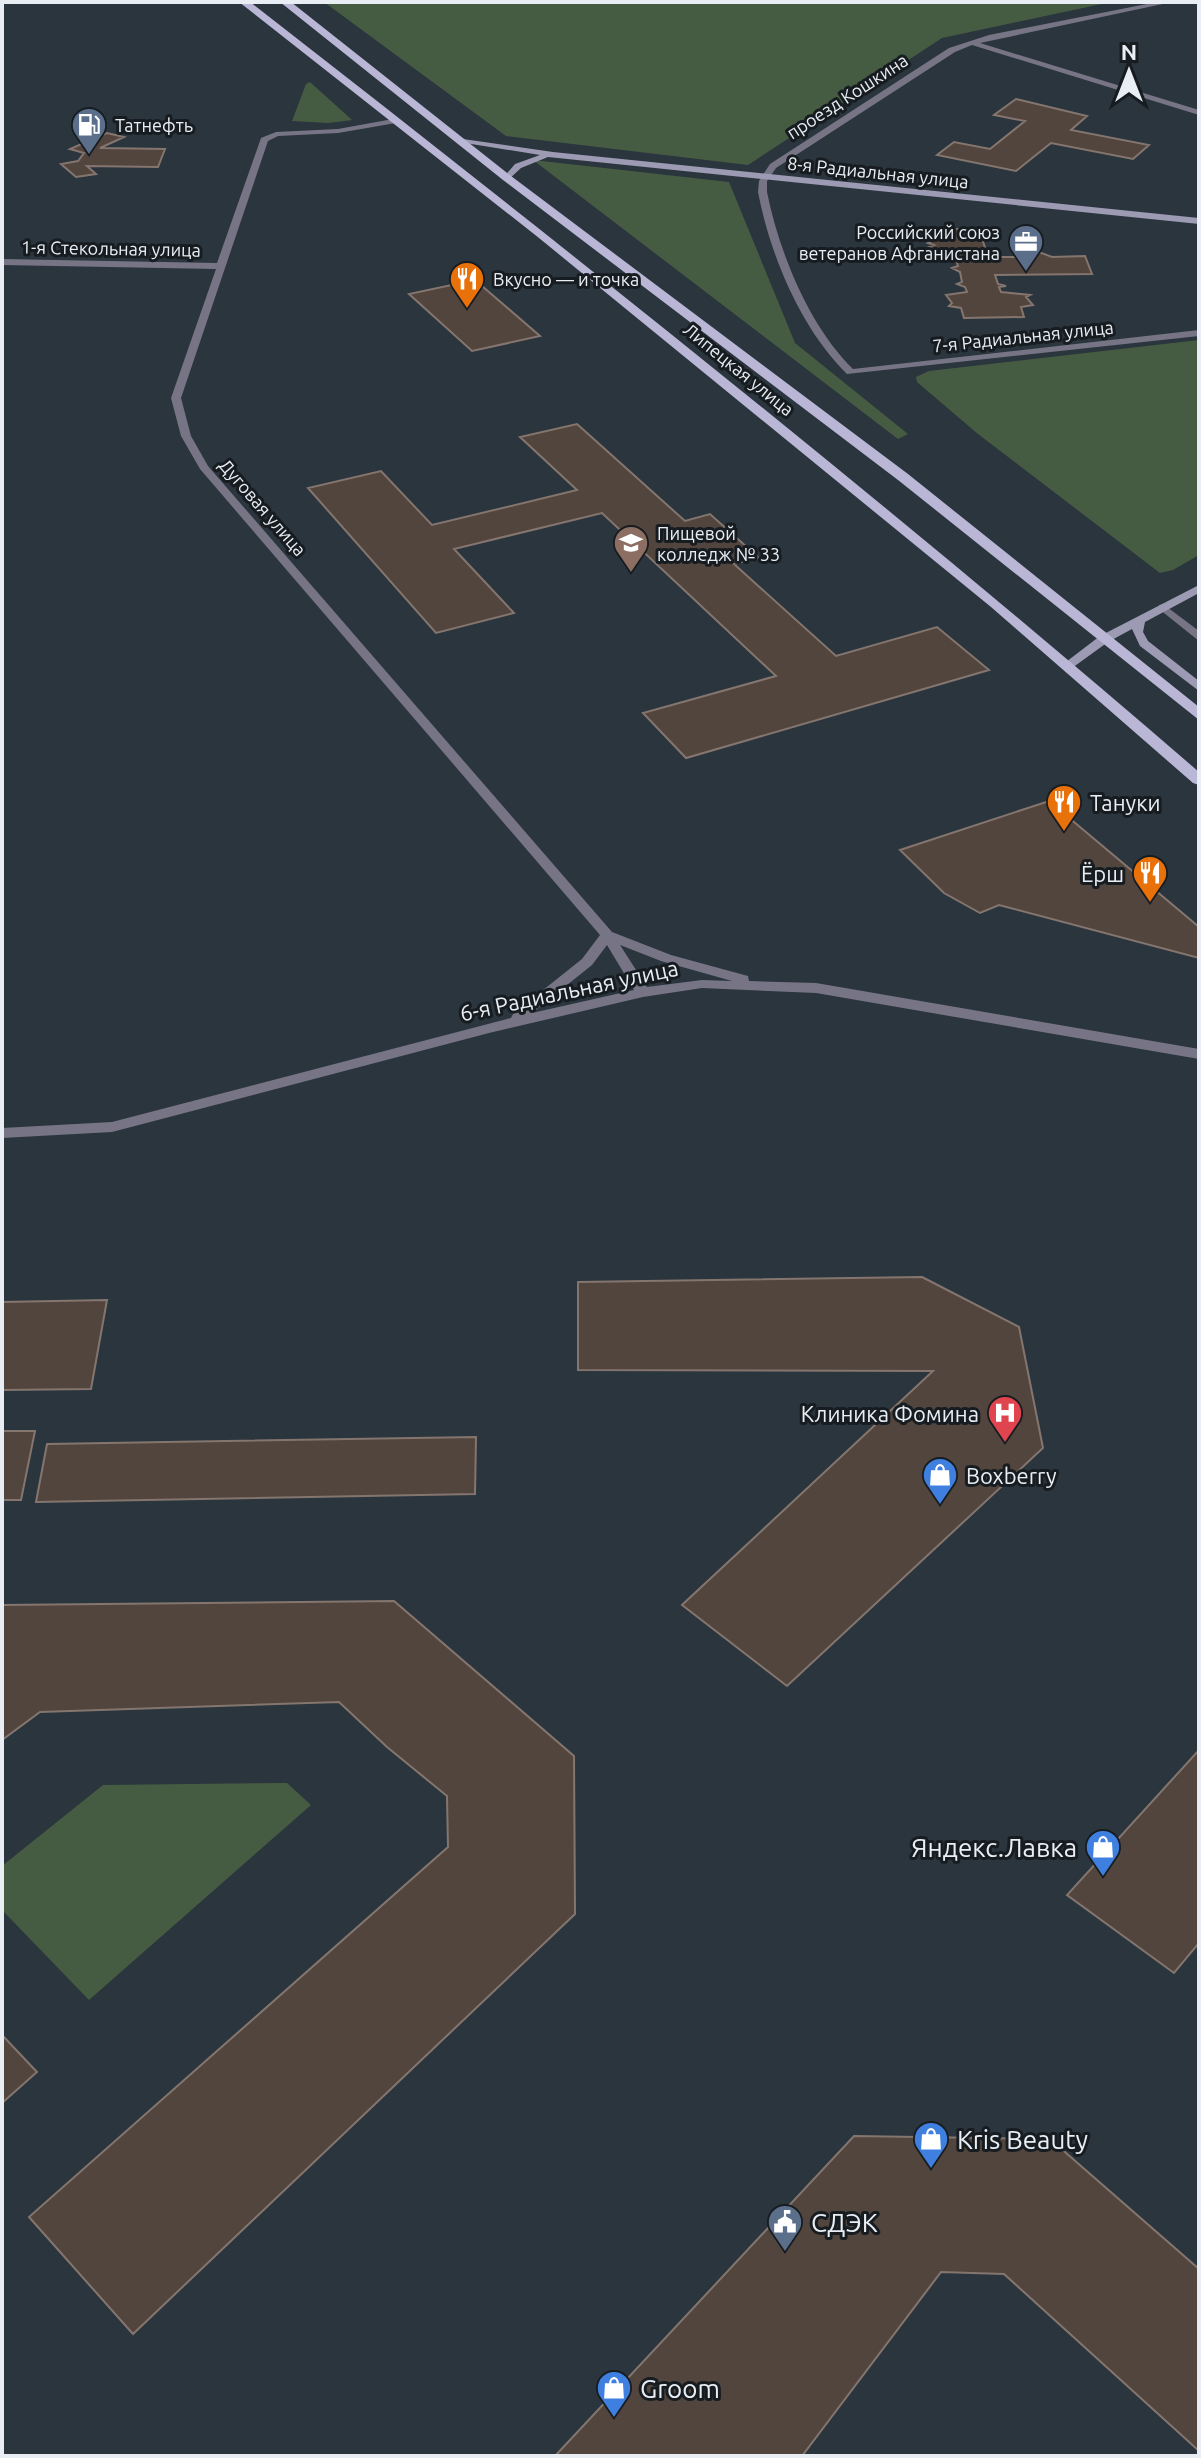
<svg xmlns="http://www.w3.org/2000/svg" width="1201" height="2458" font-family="Ubuntu,sans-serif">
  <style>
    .green { fill: #465c42 }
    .building { fill: #52453e; stroke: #84766e; stroke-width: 2 }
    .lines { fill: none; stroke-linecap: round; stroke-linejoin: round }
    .street { fill: #777585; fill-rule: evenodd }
    .secondary { fill: #9d9ab3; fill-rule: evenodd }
    .primary { fill: #bab6d6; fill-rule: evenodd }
    .labels { text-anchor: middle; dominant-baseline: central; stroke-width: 6; stroke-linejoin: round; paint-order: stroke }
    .far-street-label { font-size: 18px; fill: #e8eef4; stroke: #171c20 }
    .far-poi-label { font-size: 18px; fill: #e8eef4; stroke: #171c20; text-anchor: start }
    .poi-label { font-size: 22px; fill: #e8eef4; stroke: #171c20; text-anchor: start }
    .street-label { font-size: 22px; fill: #e8eef4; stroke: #171c20 }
    .near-poi-label { font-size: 26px; fill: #e8eef4; stroke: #171c20; text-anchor: start }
  </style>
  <rect width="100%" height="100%" fill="#2b353e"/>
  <!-- green -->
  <path class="green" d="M324 2H1111L942 38 748 165 506 136Z
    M310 82 352 120H353L328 123 292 121 306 84Z
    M533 160 729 182 795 343 908 434 898 439Z
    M1199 340V555L1173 570 1160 573 978 434 917 382 916 377 929 371Z
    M287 1783 311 1805 89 2000 2 1910V1866L103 1785Z"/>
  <!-- building -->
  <path class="building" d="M1016 99 1087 116 1071 130 1149 145 1133 159 1051 143 1016 171 937 155 954 142 990 149 1025 121 994 115Z
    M107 133 124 137 100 148 165 149 158 167 87 166 96 174 76 177 61 164 78 161 84 153 70 149Z
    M929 229H979L988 257H1030L1039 252 1052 257 1085 256 1092 274 995 275 998 284 1006 286 999 287 1001 292 1030 295 1026 297 1033 305 1021 307 1024 317 964 318 961 308 949 306 952 303 946 295 967 292 965 287 957 284 962 282 960 272 952 268 958 266 955 257 932 255 936 253 929 247 934 245 928 243 932 241 927 239 932 237Z
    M475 280 540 336 472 351 409 294Z
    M577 424 685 521 710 514 759 558 734 564 836 656 937 627 989 670 686 758 643 713 776 676 602 513 454 549 514 613 436 633 308 488 381 471 432 525 577 490 520 437Z
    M1049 801 1199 927V958L999 905 980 913 944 893 900 850Z
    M922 1277 1019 1327 1043 1448 787 1686 682 1605 933 1371 578 1370V1282Z
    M107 1300 91 1389 2 1390V1302Z
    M2 1431H35L21 1500H2Z
    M476 1437 475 1494 36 1502 47 1444Z
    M394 1601 574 1756 575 1914 133 2334 29 2217 448 1847 447 1796 387 1747 339 1702 40 1712 2 1740V1605Z
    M1199 1750V1943L1174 1973 1067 1895Z
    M2 2035 37 2072 2 2103Z
    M854 2136 1050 2139 1199 2269V2451L1004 2274 941 2272 802 2456H555Z"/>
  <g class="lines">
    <!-- street -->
    <path class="street" d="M1157 2H1172L980 43 1199 110V115L972 45 955 52 776 168 767 181V192C779 252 809 326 853 369L1199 330V336L847 374C801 329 770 255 758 192L759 181 770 164 949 48 989 35Z
      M393 119 396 123 338 133 278 136 268 141 181 398 191 436 208 466 612 932 671 955 748 976 749 981 816 983 1199 1049V1059L816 993 702 988 643 997 489 1033 112 1132 2 1138V1128L112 1122 511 1018 513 1014 582 959 600 935 200 469 181 436 171 398 216 269 2 265V259L217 263 261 138 276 132 338 129ZM607 945 634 990 532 1013 592 965ZM620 945 661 961 732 981 702 980 647 987Z
      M1163 604 1199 631V641L1159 609V605Z"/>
    <!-- secondary -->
    <path class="secondary" d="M456 138 553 152 1199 218V224L548 157 521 168 507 181 503 178 515 164 540 155 459 142Z
      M1199 585V593L1145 622 1143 632 1148 641 1199 681V691L1140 646 1132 629 1108 642 1072 668 1068 669 1062 665 1100 636Z"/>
    <!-- primary -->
    <path class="primary" d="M239 2H250C571 252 890 505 1199 772V785L1193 783 991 607 539 238Z
      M280 2H291L511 176 908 474 1199 707V720L898 480 503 180Z"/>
  </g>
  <!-- icons -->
  <defs>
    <symbol id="fuel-pin" viewBox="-11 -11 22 30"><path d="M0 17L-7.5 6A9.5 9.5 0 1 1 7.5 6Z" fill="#5c6f8a" stroke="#171c20"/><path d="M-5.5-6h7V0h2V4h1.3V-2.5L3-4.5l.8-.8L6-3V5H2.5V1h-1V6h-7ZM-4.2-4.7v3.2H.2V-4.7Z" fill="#fff"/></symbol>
    <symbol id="office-pin" viewBox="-11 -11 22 30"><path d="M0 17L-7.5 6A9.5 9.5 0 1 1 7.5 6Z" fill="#5c6f8a" stroke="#171c20"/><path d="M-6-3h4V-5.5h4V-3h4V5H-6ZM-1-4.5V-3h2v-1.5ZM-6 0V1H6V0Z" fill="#fff"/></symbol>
    <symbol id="restaurant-pin" viewBox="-11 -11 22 30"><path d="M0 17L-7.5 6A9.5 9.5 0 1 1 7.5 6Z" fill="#e8710a" stroke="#171c20"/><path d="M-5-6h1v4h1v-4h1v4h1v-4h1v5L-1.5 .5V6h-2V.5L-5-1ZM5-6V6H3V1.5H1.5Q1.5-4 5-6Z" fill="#fff"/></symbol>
    <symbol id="university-pin" viewBox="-11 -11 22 30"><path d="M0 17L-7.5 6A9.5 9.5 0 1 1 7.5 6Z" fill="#8d6e63" stroke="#171c20"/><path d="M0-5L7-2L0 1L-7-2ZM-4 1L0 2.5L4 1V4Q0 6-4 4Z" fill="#fff"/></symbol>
    <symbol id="hospital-pin" viewBox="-11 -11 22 30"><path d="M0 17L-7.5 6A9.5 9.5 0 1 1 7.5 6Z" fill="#e0444e" stroke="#171c20"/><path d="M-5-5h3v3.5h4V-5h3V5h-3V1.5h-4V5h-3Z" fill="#fff"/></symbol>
    <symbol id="shop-pin" viewBox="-11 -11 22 30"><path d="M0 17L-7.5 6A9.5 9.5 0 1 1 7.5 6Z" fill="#3f7fe0" stroke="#171c20"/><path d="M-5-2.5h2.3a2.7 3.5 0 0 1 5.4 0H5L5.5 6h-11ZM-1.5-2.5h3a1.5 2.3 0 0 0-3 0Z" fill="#fff"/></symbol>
    <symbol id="civic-pin" viewBox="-11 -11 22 30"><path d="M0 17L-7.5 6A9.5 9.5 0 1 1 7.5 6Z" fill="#5c6f8a" stroke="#171c20"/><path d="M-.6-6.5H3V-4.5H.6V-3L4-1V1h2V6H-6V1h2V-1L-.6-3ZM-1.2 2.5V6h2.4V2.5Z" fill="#fff"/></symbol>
  </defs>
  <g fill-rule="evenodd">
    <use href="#fuel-pin" x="69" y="105" width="40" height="54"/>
    <use href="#office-pin" x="1006" y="222" width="40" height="54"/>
    <use href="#restaurant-pin" x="447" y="259" width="40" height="54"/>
    <use href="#university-pin" x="611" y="523" width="40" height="54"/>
    <use href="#restaurant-pin" x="1044" y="782" width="40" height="54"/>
    <use href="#restaurant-pin" x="1130" y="853" width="40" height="54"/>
    <use href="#hospital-pin" x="985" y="1393" width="40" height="54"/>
    <use href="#shop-pin" x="920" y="1455" width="40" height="54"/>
    <use href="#shop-pin" x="1083" y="1827" width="40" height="54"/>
    <use href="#shop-pin" x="911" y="2119" width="40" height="54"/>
    <use href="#civic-pin" x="765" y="2202" width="40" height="54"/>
    <use href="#shop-pin" x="594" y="2368" width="40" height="54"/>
  </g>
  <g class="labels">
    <!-- far-street labels -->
    <g class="far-street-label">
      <text transform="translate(847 96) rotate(-33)">проезд Кошкина</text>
      <text transform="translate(878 172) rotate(6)">8-я Радиальная улица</text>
      <text transform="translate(111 248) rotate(1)">1-я Стекольная улица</text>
      <text transform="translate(1023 336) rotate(-6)">7-я Радиальная улица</text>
      <text transform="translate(739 369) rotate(39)">Липецкая улица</text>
      <text transform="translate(263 507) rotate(49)">Дуговая улица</text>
    </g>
    <!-- far-poi labels -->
    <g class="far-poi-label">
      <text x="115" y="125">Татнефть</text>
      <text x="1000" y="232" text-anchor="end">Российский союз<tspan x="1000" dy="21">ветеранов Афганистана</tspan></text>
      <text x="493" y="279">Вкусно — и точка</text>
      <text x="657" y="533">Пищевой<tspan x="657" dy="21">колледж № 33</tspan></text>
    </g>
    <!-- poi labels -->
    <g class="poi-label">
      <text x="1090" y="802">Тануки</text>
      <text x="1124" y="873" text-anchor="end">Ёрш</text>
      <text x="979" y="1413" text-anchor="end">Клиника Фомина</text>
      <text x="966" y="1475">Boxberry</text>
    </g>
    <!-- street labels -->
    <g class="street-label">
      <text transform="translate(569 990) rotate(-12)">6-я Радиальная улица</text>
    </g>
    <!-- near-poi labels -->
    <g class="near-poi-label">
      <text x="1077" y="1847" text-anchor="end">Яндекс.Лавка</text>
      <text x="957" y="2139">Kris Beauty</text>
      <text x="811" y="2222">СДЭК</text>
      <text x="640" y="2388">Groom</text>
    </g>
  </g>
  <!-- border -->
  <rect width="1201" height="2458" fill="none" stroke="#e8eef4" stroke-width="8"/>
  <!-- north arrow -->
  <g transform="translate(1129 72)" stroke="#171c20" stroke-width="6" paint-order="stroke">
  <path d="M0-6L14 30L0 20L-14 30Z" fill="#e8eef4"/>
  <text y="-12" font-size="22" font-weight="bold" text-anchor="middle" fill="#e8eef4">N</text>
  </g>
</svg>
